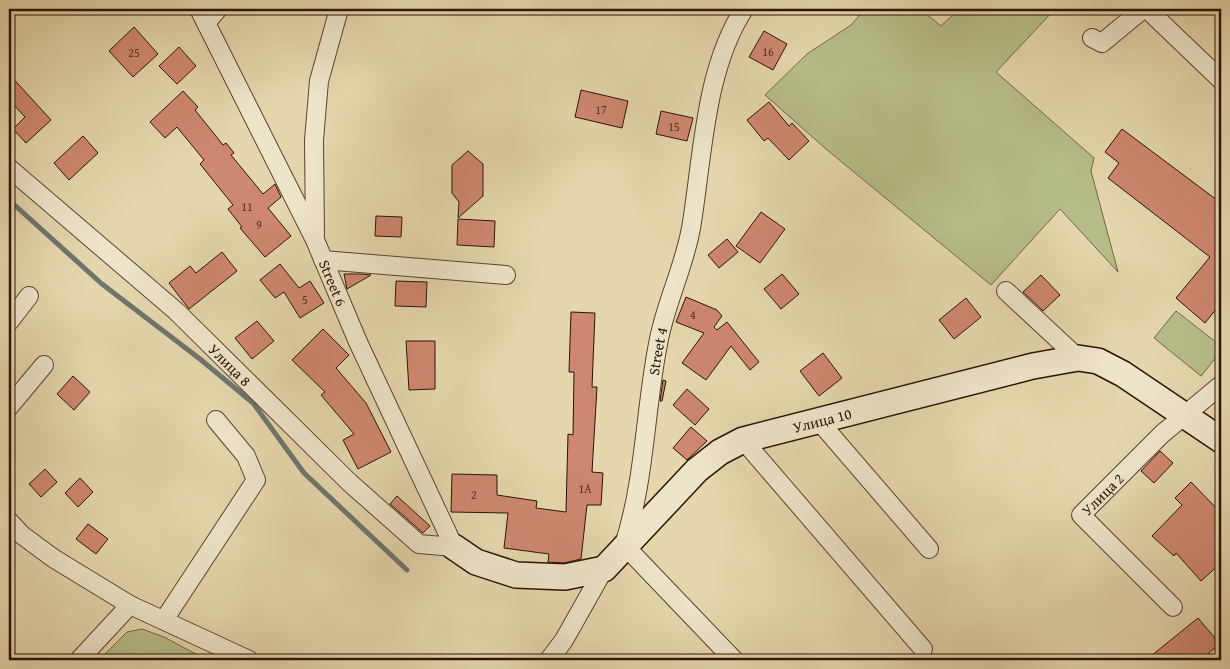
<svg xmlns="http://www.w3.org/2000/svg" width="1230" height="669" font-family="'Gentium Book Plus',serif">
  <style>
    .green { fill: #b6bd89; stroke: #716846 }
    .lines { fill: none; stroke-linecap: round; stroke-linejoin: round }
    .stream { stroke: #6f756d; stroke-width: 5 }
    .building { fill: #ce8771; stroke: #2c1402 }
    .street-casing { stroke: #5a442d; stroke-width: 20 }
    .secondary-casing { stroke: #2c1402; stroke-width: 28 }
    .street { stroke: #eee4ca; stroke-width: 18 }
    .secondary { stroke: #eee4ca; stroke-width: 25 }
    .labels { text-anchor: middle; dominant-baseline: central; stroke-width: 4.5; stroke-linejoin: round; paint-order: stroke }
    .number-label { font-size: 12px; fill: #54311e }
    .street-label { font-size: 15px; fill: #2c1402; stroke: #eee4ca }
  </style>
  <rect width="100%" height="100%" fill="#e5d6ad"/>
  <filter id="stains"><feTurbulence type="fractalNoise" baseFrequency=".004" numOctaves="4"/><feColorMatrix values="0 0 0 0 .2 0 0 0 0 .09 0 0 0 0 .02 0 0 0 .5 -.17"/></filter>
  <radialGradient id="worn" r=".72"><stop offset=".6" stop-color="#630" stop-opacity="0"/><stop offset="1" stop-color="#630" stop-opacity=".3"/></radialGradient>
  <!-- green -->
  <path class="green" d="M865 9H920L941 26 959 9H1055L996 72 1094 158 1091 171 1118 272 1060 209 991 285 826 149 765 95 807 54 851 25Z
    M1176 311 1221 346V351L1201 376 1154 338Z
    M142 629 164 637 207 660H99L127 632Z"/>
  <g class="lines">
    <!-- stream -->
    <path class="stream" d="M9 200 102 284 200 359 253 403 304 473 407 570"/>
  </g>
  <!-- building -->
  <path class="building" d="M134 27 158 54 133 77 109 51Z
    M764 31 787 44 773 70 749 57Z
    M179 47 196 66 177 84 159 66Z
    M9 74 51 120 26 143 13 129 25 117 9 100Z
    M581 90 628 101 622 128 575 117Z
    M183 91 198 107 195 110 223 145 226 143 234 153 231 155 263 194 275 184 281 197 268 208 291 236 265 257 240 228 242 227 228 209 233 205 200 164 204 160 177 127 165 138 150 122Z
    M769 102 789 126 792 123 809 141 789 160 768 138 764 141 747 120Z
    M661 111 693 118 687 141 656 134Z
    M1122 129 1221 203V303L1205 323 1176 298 1210 257 1108 178 1119 163 1105 152Z
    M83 136 98 153 69 180 54 163Z
    M468 151 483 164V196L458 218 459 202 452 193V165Z
    M761 212 785 229 760 263 736 246Z
    M376 216 402 217 401 237 375 236Z
    M458 219 495 221 494 247 457 245Z
    M727 239 738 252 719 268 708 255Z
    M222 252 237 271 189 309 169 283 190 266 196 273Z
    M280 264 299 288 310 281 324 303 300 318 284 292 275 298 260 280Z
    M344 274H362L371 275 347 289Z
    M782 274 799 294 781 309 764 289Z
    M1041 275 1060 295 1043 311 1023 292Z
    M396 281 427 282 426 307 395 306Z
    M686 297 717 310 722 316 714 327 717 330 727 322 759 362 750 370 731 346 706 380 682 363 704 333 676 322Z
    M966 298 981 317 954 339 939 320Z
    M571 312 595 313 592 387H597L592 472 603 473 601 505H587L581 559 564 563 548 562 549 554 504 548 508 513 451 512 452 474 497 475V495L537 501 536 508 566 512 568 434 573 435 574 372H569Z
    M257 321 274 341 252 359 235 338Z
    M323 329 349 355 336 368 366 403 391 452 358 469 343 440 354 434 321 395 325 392 292 360Z
    M406 341H435V389L409 390Z
    M823 353 842 378 819 396 800 371Z
    M73 376 90 392 74 410 57 394Z
    M663 380 666 381 662 401H660Z
    M687 389 709 409 695 425 673 405Z
    M691 427 707 441 687 460 673 448Z
    M1160 451 1173 463 1154 483 1141 471Z
    M45 469 57 482 41 497 29 484Z
    M80 478 93 492 78 507 65 493Z
    M1191 482 1221 513V563L1201 581 1176 553 1174 556 1152 536 1182 505 1175 498Z
    M397 496 430 526 423 533 390 504Z
    M88 524 108 539 96 554 76 539Z
    M1198 618 1220 644 1200 660H1146Z"/>
  <g class="lines">
    <defs>
      <g id="street">
        <path d="M1147 9 1221 80"/>
        <path d="M206 23 218 9"/>
        <path d="M1092 38 1102 43 1143 9"/>
        <path id="s1" d="M9 168 176 311 350 483 419 544 454 547 358 342 315 240 199 9"/>
        <path d="M315 235 314 140 319 81 339 9"/>
        <path d="M323 260 506 275"/>
        <path d="M1006 291 1078 358"/>
        <path d="M9 322 29 296"/>
        <path d="M9 407 44 365"/>
        <path d="M818 420 929 549"/>
        <path d="M743 440 923 649"/>
        <path d="M9 521 22 535 53 558 130 605 249 660"/>
        <path id="s2" d="M1173 607 1081 515 1162 434 1221 385"/>
        <path d="M164 620 256 480 246 456 216 420"/>
        <path d="M79 660 130 605"/>
        <path d="M549 660 564 640 604 569"/>
        <path id="s3" d="M734 660 624 545C645 480 645 410 658 344 665 304 684 268 691 228 703 157 704 71 744 9"/>
      </g>
      <g id="secondary">
        <path id="s4" d="M454 547 476 562 516 575 565 577 604 569 697 470 720 452 743 440 1033 366 1078 358 1098 361 1123 374 1221 440"/>
      </g>
    </defs>
    <!-- street casing -->
    <use href="#street" class="street-casing"/>
    <!-- secondary casing -->
    <use href="#secondary" class="secondary-casing"/>
    <!-- street -->
    <use href="#street" class="street"/>
    <!-- secondary -->
    <use href="#secondary" class="secondary"/>
  </g>
  <g class="labels">
    <!-- number labels -->
    <g class="number-label">
      <text x="768" y="51">16</text>
      <text x="134" y="52">25</text>
      <text x="601" y="109">17</text>
      <text x="674" y="126">15</text>
      <text x="247" y="206">11</text>
      <text x="259" y="224">9</text>
      <text x="305" y="299">5</text>
      <text x="693" y="314">4</text>
      <text x="585" y="488">1А</text>
      <text x="474" y="494">2</text>
    </g>
    <!-- street labels -->
    <g class="street-label">
      <text transform="translate(333 283) rotate(67)">Street 6</text>
      <text stroke="none"><textPath href="#s3" startOffset="356">Street 4</textPath></text>
      <text stroke="none"><textPath href="#s1" startOffset="296">Улица 8</textPath></text>
      <text stroke="none"><textPath href="#s4" startOffset="430">Улица 10</textPath></text>
      <text stroke="none"><textPath href="#s2" startOffset="160">Улица 2</textPath></text>
    </g>
  </g>
  <!-- margin -->
  <rect width="1230" height="669" fill="none" stroke="#e5d6ad" stroke-width="30"/>
  <rect x="10" y="10" width="1210" height="649" fill="none" stroke="#2c1402" stroke-width="2.5"/>
  <rect x="15" y="15" width="1200" height="639" fill="none" stroke="#2c1402"/>
  <rect width="100%" height="100%" filter="url(#stains)"/>
  <rect width="100%" height="100%" fill="url(#worn)"/>
</svg>
